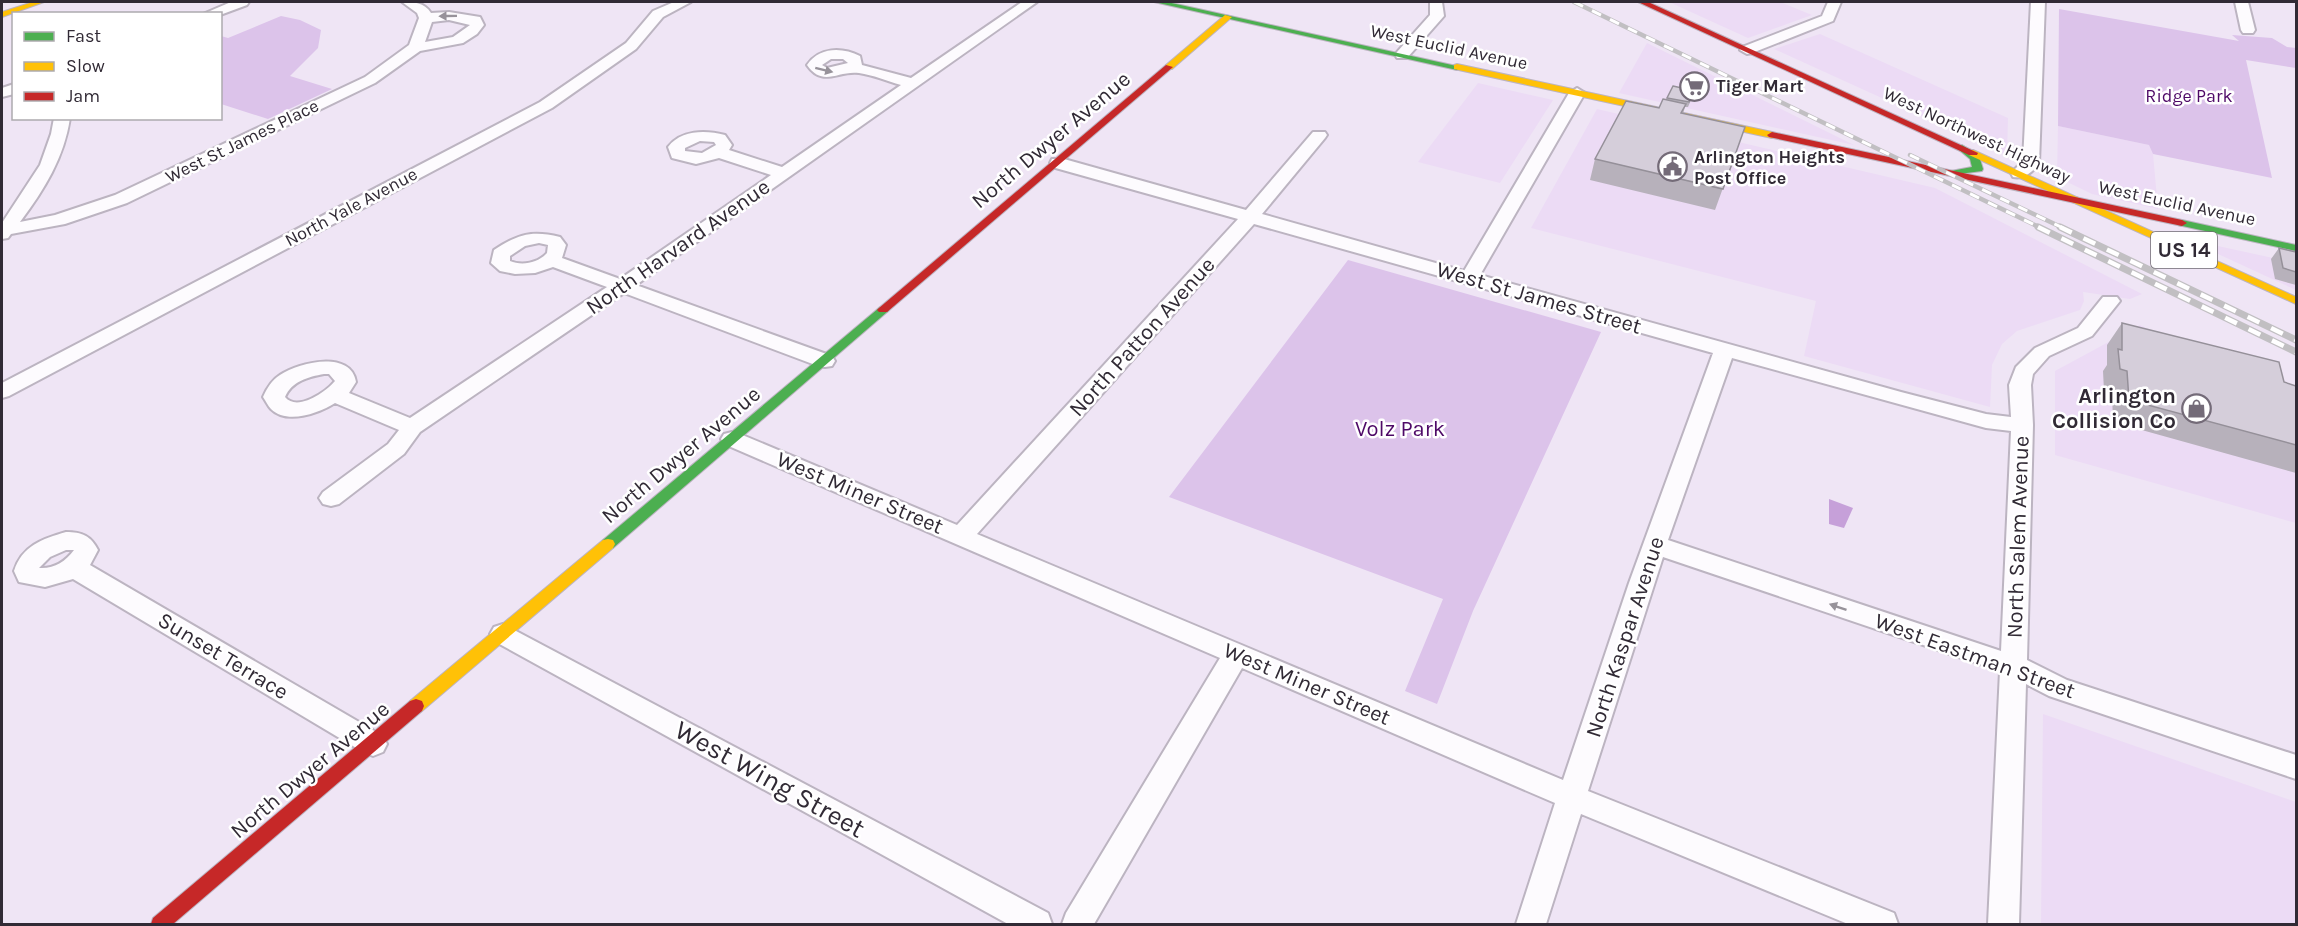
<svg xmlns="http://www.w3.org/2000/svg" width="2298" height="926" font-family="Karla,sans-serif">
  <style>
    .built { fill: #ecdbf5 }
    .green { fill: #dcc3ea }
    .water { fill: #c6a0d9 }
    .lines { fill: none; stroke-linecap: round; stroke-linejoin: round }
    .street-casing { stroke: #bcb4c1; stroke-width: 4 }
    .fast-casing { stroke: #bcb4c1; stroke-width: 2 }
    .slow-casing { stroke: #bcb4c1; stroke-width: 2 }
    .jam-casing { stroke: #bcb4c1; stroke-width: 2 }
    .street { fill: #fdfbfe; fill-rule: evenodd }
    .fast { fill: #4caf50; fill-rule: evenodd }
    .slow { fill: #ffc107; fill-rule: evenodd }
    .jam { fill: #c62828; fill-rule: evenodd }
    .rail-far1-casing { stroke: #c1bfc2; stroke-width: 4.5 }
    .rail-casing { stroke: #c1bfc2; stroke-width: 7 }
    .rail-far1 { stroke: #fff; stroke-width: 3; stroke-dasharray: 10; stroke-linecap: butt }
    .rail { stroke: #fff; stroke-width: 4.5; stroke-dasharray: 13; stroke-linecap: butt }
    .wall { fill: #b7b1bb }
    .building { fill: #d5ceda; stroke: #959099; stroke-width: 1.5 }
    .oneway { fill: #97929a }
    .labels { text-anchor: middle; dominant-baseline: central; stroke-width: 5; stroke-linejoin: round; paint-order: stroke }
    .far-street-label { font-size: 18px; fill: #312a35; stroke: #fff }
    .far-poi-label { font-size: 18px; font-weight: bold; fill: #312a35; stroke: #fff; text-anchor: start }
    .far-park-label { font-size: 18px; fill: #4e0967; stroke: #fff }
    .shield { fill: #fff; stroke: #6f6a72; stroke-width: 1.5 }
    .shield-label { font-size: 21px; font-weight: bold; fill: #312a35 }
    .street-label { font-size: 22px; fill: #312a35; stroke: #fff }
    .poi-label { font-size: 22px; font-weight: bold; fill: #312a35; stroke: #fff; text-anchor: end }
    .park-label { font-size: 22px; fill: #4e0967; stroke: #fff }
    .near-street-label { font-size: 27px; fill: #312a35; stroke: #fff }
  </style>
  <rect width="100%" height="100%" fill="#efe5f5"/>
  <!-- built -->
  <path class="built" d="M1669 2H1780L1812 15 1748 38Z
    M1820 34 2008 118 2007 155 1774 49Z
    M1647 43 1854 145 1619 93Z
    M1478 83 1553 100 1500 183 1418 162Z
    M1597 109 1935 188 2142 294 2130 299 2083 292 2084 301 2080 310 2017 331 2002 344 1992 365 1990 407 1804 356 1816 301 1531 228Z
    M2058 126 2149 145 2153 154 2158 209 2092 194 2057 177Z
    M2204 243 2296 263V290L2203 247Z
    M2140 325 2296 398V523L2055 455V371Z
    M2043 714 2296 802V924H2041Z"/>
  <!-- green -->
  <path class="green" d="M2059 9 2239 41 2232 35 2272 38 2287 47 2296 48V68L2246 60 2272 178 2153 154 2149 145 2058 126Z
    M281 16 300 20 321 30 318 48 290 76 332 89 268 119 221 104V36L228 38Z
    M1348 260 1601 332 1473 611 1437 704 1405 691 1443 599 1169 497Z"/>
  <!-- water -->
  <path class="water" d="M1829 499 1853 508 1844 528 1829 524Z"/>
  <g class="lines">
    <defs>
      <path id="street" d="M231 2H249L247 5 220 15 203 14Z
        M402 2C414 2 424 2 431 13L449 12 480 17 484 25 477 34 463 43 420 51 375 83 127 203 65 224 11 234 8 238 2 239V223L40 165 51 134 54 118H70C64 158 44 190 20 222L55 215 115 195 365 77 409 45 419 18 417 13ZM449 20 470 25 453 37 425 42 432 22Z
        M674 2H691L663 17 636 49 552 108 9 396 2 398V383L540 102 626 43 653 11Z
        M1022 2H1037L636 285 832 356 835 361 832 366 825 367 818 366 624 293 420 432 404 454 339 504 331 506 323 504 319 498 323 492 388 444 399 430 335 403C319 413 287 425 271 409 268 406 266 401 263 397 267 388 272 380 280 375 299 362 351 350 356 382L349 393 410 418 607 287 553 267 535 273 515 274 500 271 491 263 494 250C518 234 532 230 560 237L566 245 562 258 620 279 771 175 719 158 696 164 672 158 668 147C681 130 705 130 725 135L732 145 729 150 782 167 901 85C887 81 873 75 859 73 838 70 823 88 807 65 819 47 842 47 860 56L862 65 911 78ZM831 59H843L848 63 827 68 822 65ZM700 141 714 142 716 145 702 153 685 151V148ZM539 243 548 245 547 253C538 263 522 266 510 261V256L525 246ZM324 374H329L335 381C326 392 297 412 285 397 292 381 308 377 324 374Z
        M1430 2H1442L1444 16 1407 58H1397L1395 55 1397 52 1430 15Z
        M1828 2H1841L1833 21 1752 53 1747 54 1740 50 1742 47 1822 16Z
        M2031 2H2045L2039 163C2033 172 2024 179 2013 177L2011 173 2023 161Z
        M2235 2H2248L2255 30 2253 33H2243L2241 30Z
        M14 84V94L2 97V88Z
        M1577 88 1585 93 1480 275 1901 392 1986 414 2011 417 2009 385 2016 367 2035 348 2078 328 2103 297H2117L2120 301 2092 336 2049 356 2033 374 2031 385 2033 425 2027 660 2067 680 2296 755V779L2049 696 2026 684 2019 924H1988L2000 671 1663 557 1588 791 1894 913 1898 924H1848L1581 814 1546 924H1516L1555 803 1242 668 1094 924H1062L1066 913 1220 658 724 444 721 439 724 434 732 432 740 434 957 525 1238 219 1052 167 1050 163 1052 159H1064L1246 210 1313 132H1325L1327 135 1325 138 1262 214 1464 271 1569 93ZM1254 224 1713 353 1629 583 1563 780 977 534ZM1732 358 1986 428 2011 431 2001 651 1668 540Z
        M66 532C82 532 91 536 98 550L90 565 383 736 387 744 383 752 373 756 363 752 73 579 45 587 19 582 14 571C22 546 42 539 66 532ZM66 550H74C65 562 54 569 39 568L50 557Z
        M503 624 1048 913 1052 924H1008L494 641 490 634 494 627Z"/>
      <path id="fast" d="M1154 2H1167L1461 67 1457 70Z
        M1962 145 1979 156 1983 169 1982 171 1951 175V171L1972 167 1970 159 1957 148Z
        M2182 220 2296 245V251L2178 225V221Z
        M883 306 889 310 887 312 613 548H603L601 544 603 540 879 308Z"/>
      <path id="slow" d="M33 2H44L2 17V12Z
        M1225 15 1232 17 1172 69H1166V65Z
        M1457 64 1772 132 1777 135 1772 138 1454 69V65Z
        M1973 150 2296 297V304L1969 155V151Z
        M608 539 613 540 615 544 613 548 422 711 416 713 410 711 408 706 410 701 603 540Z"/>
      <path id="jam" d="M1638 2H1648L1978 153 1977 155H1969Z
        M1166 65 1173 67 887 312H879L877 310 879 308Z
        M1772 132 2182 220 2187 223 2182 226 1769 137 1767 135Z
        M416 699 422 701 424 706 422 711 173 924H151L153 918 410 701Z"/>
    </defs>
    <!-- street casing -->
    <use href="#street" class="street-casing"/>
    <!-- fast casing -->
    <use href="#fast" class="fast-casing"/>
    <!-- slow casing -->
    <use href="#slow" class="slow-casing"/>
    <!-- jam casing -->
    <use href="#jam" class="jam-casing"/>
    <!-- street -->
    <use href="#street" class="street"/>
    <!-- fast -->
    <use href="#fast" class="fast"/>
    <!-- slow -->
    <use href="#slow" class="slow"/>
    <!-- jam -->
    <use href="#jam" class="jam"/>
    <defs>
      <path id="rail-far1" d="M1574 2 2041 228
        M1910 155 2063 228"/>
      <path id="rail" d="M2038 227 2296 352
        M2060 227 2296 340"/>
    </defs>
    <!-- rail-far1 casing -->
    <use href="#rail-far1" class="rail-far1-casing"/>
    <!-- rail casing -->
    <use href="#rail" class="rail-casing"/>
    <!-- rail-far1 -->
    <use href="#rail-far1" class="rail-far1"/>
    <!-- rail -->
    <use href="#rail" class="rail"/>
  </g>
  <!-- wall -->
  <path class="wall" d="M1695 91 1688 107H1685L1683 114 1745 127 1715 210 1590 180 1595 159 1659 108 1666 100 1667 98Z
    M2279 248 2296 252V285L2275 279 2271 259Z
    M2122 323 2284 382 2296 386V473L2113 422 2112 393 2104 391 2103 371 2107 365V345Z"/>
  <!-- building -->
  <path class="building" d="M1673 86 1695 91 1689 102 1667 98Z
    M1663 99 1686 104 1681 113 1745 127 1723 189 1595 159 1626 101 1659 108Z
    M2279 248 2296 252V272L2283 268Z
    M2122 323 2279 362 2284 382 2296 386V445L2129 400 2127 371 2120 369 2118 349 2122 350Z"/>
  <!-- one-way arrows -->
  <defs><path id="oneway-solid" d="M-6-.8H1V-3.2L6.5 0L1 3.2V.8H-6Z" transform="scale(1.5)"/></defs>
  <g class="oneway">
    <use href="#oneway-solid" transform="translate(448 16) rotate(179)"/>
    <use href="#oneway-solid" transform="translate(824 70) rotate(14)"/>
    <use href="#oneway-solid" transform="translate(1838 607) rotate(-161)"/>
  </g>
  <!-- icons -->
  <defs>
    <symbol id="supermarket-ring" viewBox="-11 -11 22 22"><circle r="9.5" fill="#fff" stroke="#746b78" stroke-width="1.5"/><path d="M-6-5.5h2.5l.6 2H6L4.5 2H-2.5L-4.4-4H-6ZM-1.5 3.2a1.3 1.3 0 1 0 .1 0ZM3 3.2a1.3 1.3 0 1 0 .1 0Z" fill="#746b78"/></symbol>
    <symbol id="civic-ring" viewBox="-11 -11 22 22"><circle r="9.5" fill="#fff" stroke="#746b78" stroke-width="1.5"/><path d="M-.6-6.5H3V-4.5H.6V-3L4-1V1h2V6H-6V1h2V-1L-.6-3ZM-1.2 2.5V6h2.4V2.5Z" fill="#746b78"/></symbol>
    <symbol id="shop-ring" viewBox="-11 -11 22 22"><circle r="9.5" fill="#fff" stroke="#746b78" stroke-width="1.5"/><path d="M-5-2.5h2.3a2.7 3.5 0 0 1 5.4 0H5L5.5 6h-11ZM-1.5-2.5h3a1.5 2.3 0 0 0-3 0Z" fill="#746b78"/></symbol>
  </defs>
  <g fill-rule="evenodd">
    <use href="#supermarket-ring" x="1678" y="70" width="33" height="33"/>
    <use href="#civic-ring" x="1656" y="150" width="33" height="33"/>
    <use href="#shop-ring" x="2180" y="392" width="33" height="33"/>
  </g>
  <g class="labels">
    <!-- far-street labels -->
    <g class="far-street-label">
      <text transform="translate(1449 47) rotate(12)">West Euclid Avenue</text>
      <text transform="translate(1977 135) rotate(25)">West Northwest Highway</text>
      <text transform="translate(242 141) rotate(-26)">West St James Place</text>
      <text transform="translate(2177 203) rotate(12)">West Euclid Avenue</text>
      <text transform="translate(351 207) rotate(-28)">North Yale Avenue</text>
    </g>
    <!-- far-poi labels -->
    <g class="far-poi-label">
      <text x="1716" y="86">Tiger Mart</text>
      <text x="1694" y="157">Arlington Heights<tspan x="1694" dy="21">Post Office</tspan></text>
    </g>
    <!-- far-park labels -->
    <g class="far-park-label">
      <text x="2189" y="96">Ridge Park</text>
    </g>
    <!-- shield labels -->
    <rect class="shield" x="2151" y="232" width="66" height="36" rx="4.5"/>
    <g class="shield-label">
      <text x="2184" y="250">US 14</text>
    </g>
    <!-- street labels -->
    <g class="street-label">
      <text transform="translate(1051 140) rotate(-40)">North Dwyer Avenue</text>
      <text transform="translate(678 247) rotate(-35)">North Harvard Avenue</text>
      <text transform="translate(1539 298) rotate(16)">West St James Street</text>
      <text transform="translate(1142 337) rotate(-48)">North Patton Avenue</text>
      <text transform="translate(681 455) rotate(-40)">North Dwyer Avenue</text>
      <text transform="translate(860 493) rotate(23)">West Miner Street</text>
      <text transform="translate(2018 537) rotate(-88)">North Salem Avenue</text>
      <text transform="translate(1625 637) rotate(-72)">North Kaspar Avenue</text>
      <text transform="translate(223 656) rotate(31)">Sunset Terrace</text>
      <text transform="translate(1975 656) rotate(20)">West Eastman Street</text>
      <text transform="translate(1307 684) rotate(23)">West Miner Street</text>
      <text transform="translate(310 770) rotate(-40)">North Dwyer Avenue</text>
    </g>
    <!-- poi labels -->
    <g class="poi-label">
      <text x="2176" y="396">Arlington<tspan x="2176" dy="25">Collision Co</tspan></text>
    </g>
    <!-- park labels -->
    <g class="park-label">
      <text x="1400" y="429">Volz Park</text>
    </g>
    <!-- near-street labels -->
    <g class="near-street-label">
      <text transform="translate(770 779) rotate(29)">West Wing Street</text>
    </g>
  </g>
  <!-- border -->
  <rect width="2298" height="926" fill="none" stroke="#312a35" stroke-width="6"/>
  <!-- legend -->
  <rect x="12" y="12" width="210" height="108" fill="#ffffff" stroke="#adaaae" stroke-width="1.5"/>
  <rect x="24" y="32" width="30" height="9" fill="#4caf50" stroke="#adaaae" stroke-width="1.5"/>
  <text x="66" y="42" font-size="18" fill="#312a35">Fast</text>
  <rect x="24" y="62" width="30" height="9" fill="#ffc107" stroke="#adaaae" stroke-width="1.5"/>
  <text x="66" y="72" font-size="18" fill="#312a35">Slow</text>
  <rect x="24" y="92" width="30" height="9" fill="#c62828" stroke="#adaaae" stroke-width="1.5"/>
  <text x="66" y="102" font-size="18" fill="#312a35">Jam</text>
</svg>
